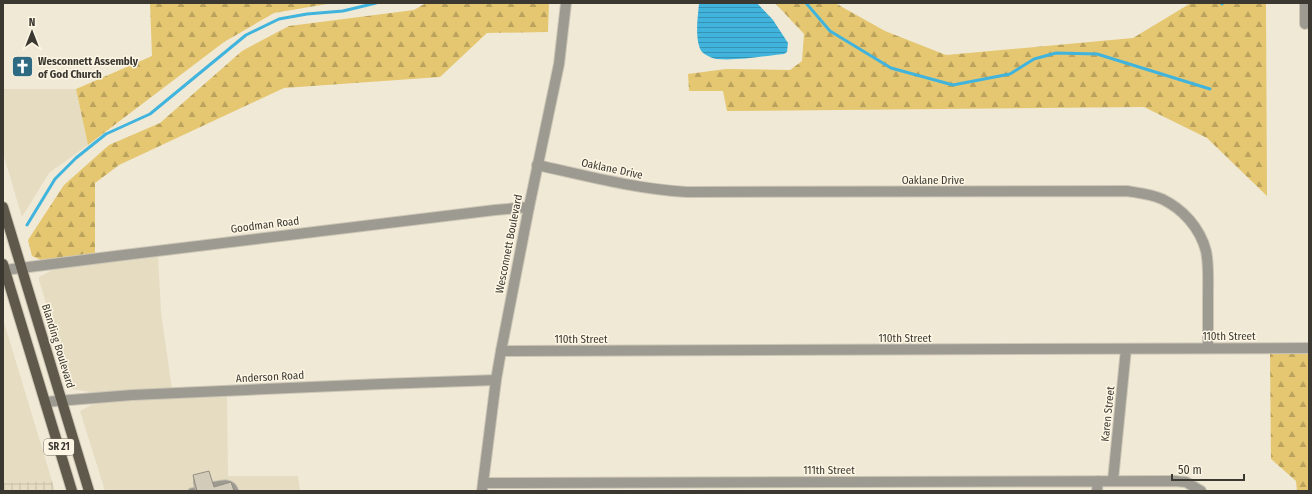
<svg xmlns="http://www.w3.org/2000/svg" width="1312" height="494" font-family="'Fira Sans Condensed',sans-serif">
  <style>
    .built { fill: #e5dcc2 }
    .industrial { fill: url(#industrial-grid) }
    .forest { fill: url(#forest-firs) }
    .water { fill: url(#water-rules) }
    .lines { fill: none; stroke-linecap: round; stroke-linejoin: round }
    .stream { stroke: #40b4dd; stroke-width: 3 }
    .service-casing { stroke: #ccc6b5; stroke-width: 7 }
    .minor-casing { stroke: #ccc6b5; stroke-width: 12 }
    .tertiary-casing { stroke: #ccc6b5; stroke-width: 12 }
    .primary-casing { stroke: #ccc6b5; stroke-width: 12 }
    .service { stroke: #9d9a92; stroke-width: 5 }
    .minor { stroke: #9d9a92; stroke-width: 10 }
    .tertiary { stroke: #9d9a92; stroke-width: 10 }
    .primary { stroke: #5e594b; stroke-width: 10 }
    .wall { fill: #b5af9f }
    .building { fill: #d2cbb9; stroke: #938e82 }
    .labels { text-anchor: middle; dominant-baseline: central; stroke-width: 3; stroke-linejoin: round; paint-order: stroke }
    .shield { fill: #fdf6e4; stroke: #747167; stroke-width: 1 }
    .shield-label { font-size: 10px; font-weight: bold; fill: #3a3831 }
    .poi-label { font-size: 11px; font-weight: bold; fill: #3a3831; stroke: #fdf6e4; text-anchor: start }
    .street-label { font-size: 11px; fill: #3a3831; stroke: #fdf6e4 }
  </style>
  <defs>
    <pattern id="industrial-grid" width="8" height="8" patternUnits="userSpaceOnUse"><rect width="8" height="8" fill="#e5dcc2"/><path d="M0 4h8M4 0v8" fill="none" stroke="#c5bea7"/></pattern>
    <pattern id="forest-firs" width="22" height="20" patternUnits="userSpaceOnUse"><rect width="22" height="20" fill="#e5c771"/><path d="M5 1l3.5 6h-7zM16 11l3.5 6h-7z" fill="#bba35d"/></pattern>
    <pattern id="water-rules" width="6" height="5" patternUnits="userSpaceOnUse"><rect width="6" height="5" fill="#40b4dd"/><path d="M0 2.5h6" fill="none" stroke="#3793b4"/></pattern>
  </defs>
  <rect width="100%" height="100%" fill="#f0e9d6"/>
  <!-- built -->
  <path class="built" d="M3 89H76L88 145 49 173 22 217 3 153Z
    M158 255 161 312 172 390 97 393 72 389 39 280V277L56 268Z
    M3 319 52 481 3 483Z
    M227 395 228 476H298L300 491H105L80 411 99 401Z"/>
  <!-- industrial -->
  <path class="industrial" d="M52 481 55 491H3V483Z"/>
  <!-- forest -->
  <path class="forest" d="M150 3H333L274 13 224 42 88 145 76 89 152 56Z
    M426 3H549L548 32 487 33 440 77 284 88 119 165 95 183V254L41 260 32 256 28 240 64 185 109 145 160 123 242 51 289 26 414 10Z
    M775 3H835L885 31 946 55 1133 38 1191 3H1266L1267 196 1207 138 1144 107 727 111 723 91H689L688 74 726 69 790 70 802 61 804 34Z
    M1270 353 1309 354V491H1297L1296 481 1271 459Z"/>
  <!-- water -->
  <path class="water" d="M699 3H757L773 20 788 43 787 52 784 54C763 56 737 61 716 59 712 58 705 55 702 52 694 41 698 16 699 3Z"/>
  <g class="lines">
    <!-- stream -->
    <path class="stream" d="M806 3 830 31 891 68 953 85 1010 74 1034 59 1056 53 1097 54 1210 89
      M1222 4 1223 3
      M27 225 55 179 76 158 106 134 150 114 246 35 279 19 307 14 343 11 376 3"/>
    <defs>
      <path id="service" d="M211 485C221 483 232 479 236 491
        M191 491 195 490"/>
      <path id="minor" d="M1305 3V24
        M537 165C587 176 636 189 687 192L1127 191C1139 193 1151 194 1162 199 1183 209 1200 228 1206 251 1209 265 1208 281 1208 296 1208 314 1208 331 1208 348
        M5 270 116 256 495 210 529 207
        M501 351 1309 348
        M45 402 132 395 381 384 496 380
        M1113 480 1126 349
        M483 483 1175 481 1186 482 1201 491
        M1097 491 1098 481"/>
      <path id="tertiary" d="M482 491 496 380 501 351 529 207 559 64 566 3"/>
      <path id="primary" d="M3 207 89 491
        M3 264 72 491"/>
    </defs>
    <!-- service casing -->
    <use href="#service" class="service-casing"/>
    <!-- minor casing -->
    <use href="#minor" class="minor-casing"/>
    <!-- tertiary casing -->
    <use href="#tertiary" class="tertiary-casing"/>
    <!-- primary casing -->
    <use href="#primary" class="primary-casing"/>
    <!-- service -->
    <use href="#service" class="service"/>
    <!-- minor -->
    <use href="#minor" class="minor"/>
    <!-- tertiary -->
    <use href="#tertiary" class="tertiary"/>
    <!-- primary -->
    <use href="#primary" class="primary"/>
  </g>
  <!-- wall -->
  <path class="wall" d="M193 475 214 487 234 491H195L193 483Z"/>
  <!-- building -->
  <path class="building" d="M209 471 214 487 231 482 234 491H197L193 475Z"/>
  <!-- icons -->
  <defs>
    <symbol id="church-square" viewBox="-11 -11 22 22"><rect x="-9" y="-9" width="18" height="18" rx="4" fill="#2e6a82" stroke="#fdf6e4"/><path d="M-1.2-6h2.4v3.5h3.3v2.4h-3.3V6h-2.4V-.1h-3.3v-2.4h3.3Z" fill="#fff"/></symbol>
  </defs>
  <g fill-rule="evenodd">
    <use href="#church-square" x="10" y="54" width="25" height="25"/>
  </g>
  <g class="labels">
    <!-- shield labels -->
    <rect class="shield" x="44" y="439" width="30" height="16" rx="3"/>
    <g class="shield-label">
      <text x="59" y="447">SR 21</text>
    </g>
    <!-- poi labels -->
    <g class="poi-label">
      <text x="38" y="61">Wesconnett Assembly<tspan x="38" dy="13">of God Church</tspan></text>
    </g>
    <!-- street labels -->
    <g class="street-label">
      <text transform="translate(612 169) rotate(12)">Oaklane Drive</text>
      <text x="933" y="180">Oaklane Drive</text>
      <text transform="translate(265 225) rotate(-7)">Goodman Road</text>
      <text transform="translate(509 244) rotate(-79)">Wesconnett Boulevard</text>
      <text x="1229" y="336">110th Street</text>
      <text x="905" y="338">110th Street</text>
      <text x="581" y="339">110th Street</text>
      <text transform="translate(58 346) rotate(73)">Blanding Boulevard</text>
      <text transform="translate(270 377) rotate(-3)">Anderson Road</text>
      <text transform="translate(1108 414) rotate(-84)">Karen Street</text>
      <text x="829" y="470">111th Street</text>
    </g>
  </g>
  <!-- border -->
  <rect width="1312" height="494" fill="none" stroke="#3a3831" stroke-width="8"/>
  <!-- north arrow -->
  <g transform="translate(32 32)" stroke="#fdf6e4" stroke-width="3" paint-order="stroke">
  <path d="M0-3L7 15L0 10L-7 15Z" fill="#3a3831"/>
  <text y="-6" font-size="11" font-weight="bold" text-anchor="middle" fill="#3a3831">N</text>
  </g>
  <!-- scale -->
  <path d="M1172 474v6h72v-6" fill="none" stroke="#3a3831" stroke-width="2"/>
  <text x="1178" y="474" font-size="12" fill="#3a3831" stroke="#fdf6e4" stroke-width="3" paint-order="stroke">50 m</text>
</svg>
